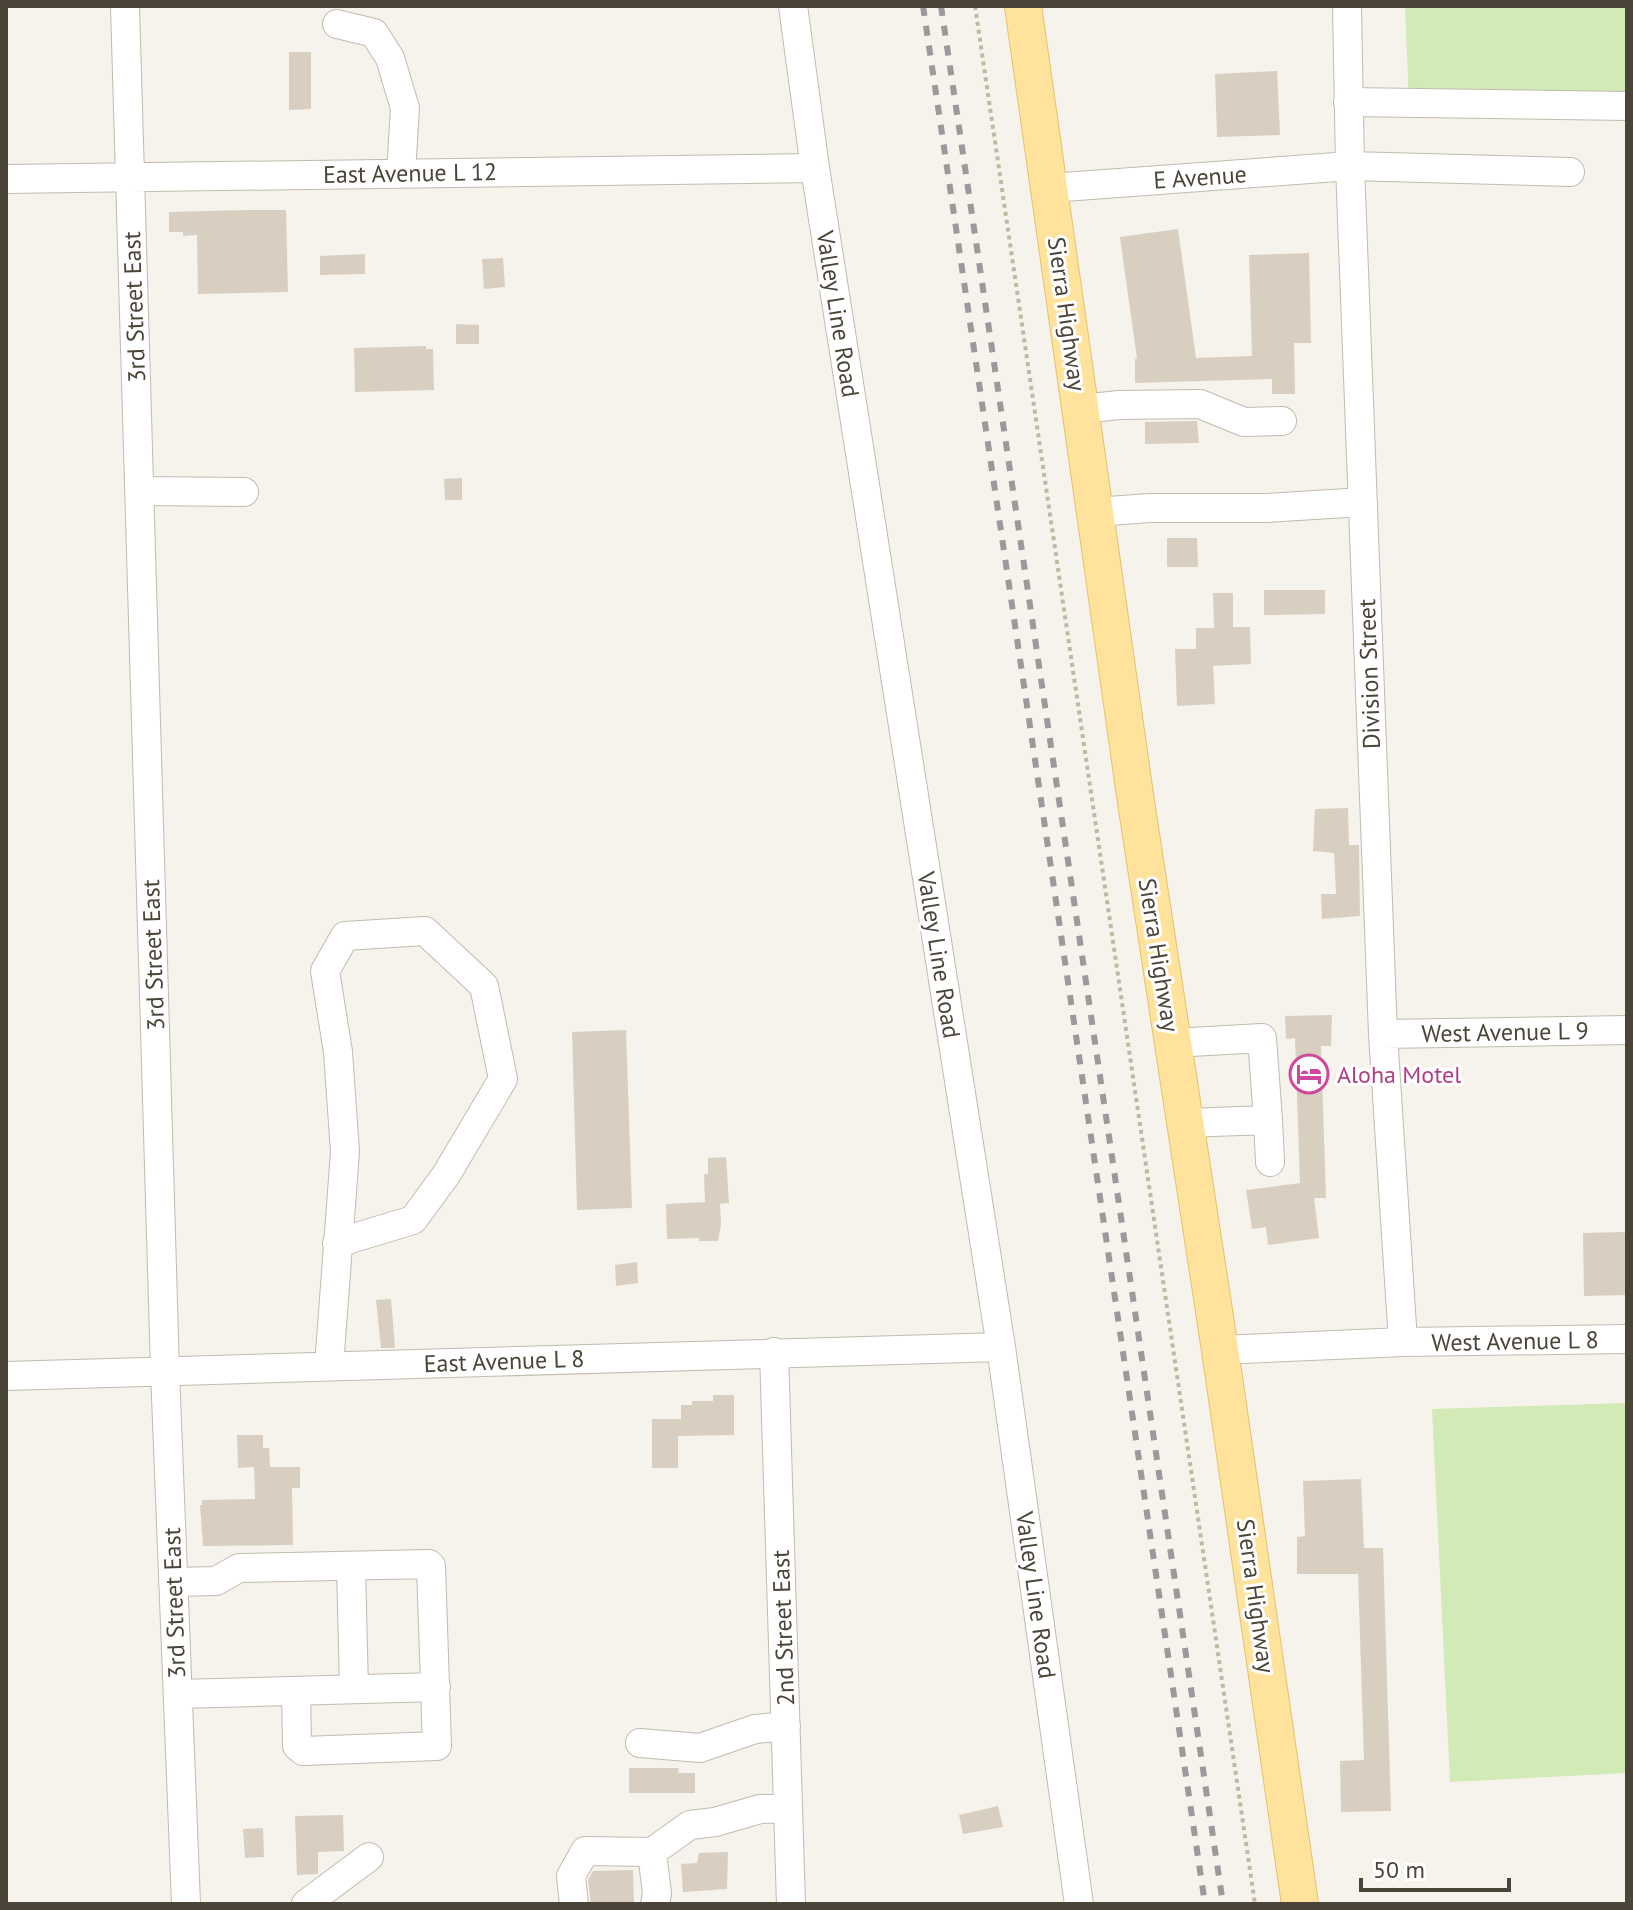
<svg xmlns="http://www.w3.org/2000/svg" width="1633" height="1910" font-family="'PT Sans',sans-serif">
  <style>
    .green { fill: #d2eab5 }
    .building { fill: #d8cfc1 }
    .lines { fill: none; stroke-linecap: round; stroke-linejoin: round }
    .minor-casing { stroke: #c2bbae; stroke-width: 30 }
    .major-casing { stroke: #e6c16a; stroke-width: 38 }
    .path { stroke: #c4b79f; stroke-width: 4; stroke-dasharray: 4 4; stroke-linecap: butt }
    .minor { stroke: #fff; stroke-width: 28 }
    .major { stroke: #ffe39c; stroke-width: 36 }
    .rail { stroke: #9a9a9a; stroke-width: 6; stroke-dasharray: 10 10; stroke-linecap: butt }
    .labels { text-anchor: middle; dominant-baseline: central; stroke-width: 6; stroke-linejoin: round; paint-order: stroke }
    .street-label { font-size: 24px; fill: #4b4439; stroke: #fff }
    .hotel-label { font-size: 24px; fill: #b23c85; stroke: #fff; text-anchor: start }
  </style>
  <rect width="100%" height="100%" fill="#f6f3ec"/>
  <!-- green -->
  <path class="green" d="M1405 6H1627V91L1409 105Z
    M1627 1403V1773L1450 1782 1432 1409Z"/>
  <!-- building -->
  <path class="building" d="M289 52H311V109L289 110Z
    M1277 71 1280 135 1217 137 1215 74Z
    M246 210H286L288 292 198 294 197 235 183 236V232H169V212Z
    M1178 229 1196 358 1252 356 1249 255 1309 253 1311 343H1294L1295 394H1272V379L1135 383V359H1137L1120 237Z
    M365 254V274L320 275V256Z
    M503 258 505 287 484 289 482 259Z
    M456 324 479 325V344H456Z
    M426 346V349H433L434 390 355 392 354 348Z
    M1145 422 1197 421 1199 443 1145 444Z
    M462 478V500H445L444 479Z
    M1167 538H1197L1198 567H1167Z
    M1264 590H1325V614L1264 615Z
    M1213 593H1233V627H1250L1251 664 1213 666 1215 704 1177 706 1175 649H1196V628H1214Z
    M1348 808 1349 845H1359L1360 916 1322 919 1321 894H1336L1334 853 1313 851 1315 809Z
    M1332 1015 1331 1046H1321L1326 1198H1314L1319 1238 1268 1245 1266 1227 1252 1229 1246 1190 1300 1183 1295 1038 1286 1039 1285 1016Z
    M626 1030 632 1208 577 1210 572 1032Z
    M726 1157 729 1203 720 1204 721 1224 718 1241H699V1238L667 1239 666 1204 705 1202 704 1174H708V1158Z
    M1623 1232 1627 1234V1295L1584 1296 1583 1233Z
    M637 1262 638 1283 616 1286 615 1265Z
    M391 1299 395 1348H381L376 1300Z
    M713 1395H734V1435L678 1436V1468H652V1419H681V1405H692V1401H713Z
    M237 1435H263V1448H269L270 1467H300V1488H292L293 1545 203 1546 200 1505H202V1500L255 1499 254 1467 238 1468Z
    M1361 1479 1364 1548H1383L1391 1811 1341 1812 1340 1761 1364 1760 1358 1574H1297V1537L1305 1536 1303 1481Z
    M629 1768H679L678 1773H695V1793H629Z
    M998 1806 1003 1827 963 1834 959 1815Z
    M343 1815 344 1851 318 1852V1874L297 1875 295 1816Z
    M263 1828 264 1857 245 1858 243 1829Z
    M728 1852 727 1889 683 1892 681 1864 697 1863 699 1853Z
    M633 1870 634 1904H591L588 1880 593 1871Z"/>
  <g class="lines">
    <defs>
      <path id="minor" d="M125 6 165 1371 186 1904
        M793 6 815 168 1001 1347 1079 1904
        M1347 6 1350 166 1383 1034 1403 1342
        M337 24 374 33 390 58 405 108 401 173
        M1348 102 1627 106
        M6 179 815 168
        M1050 188 1350 166 1570 172
        M1081 409 1119 405 1200 404 1244 422 1282 421
        M139 491 244 492
        M1095 512 1150 508H1266L1363 502
        M1383 1034 1627 1030
        M1173 1043 1262 1038 1268 1120 1185 1123
        M1268 1120 1270 1162
        M1220 1350 1403 1342 1627 1339
        M774 1352 791 1904
        M329 1366 345 1152 338 1052 325 971 345 936 425 931 484 986 503 1079 446 1175 413 1220 337 1243
        M6 1376 1001 1347
        M351 1566 354 1689
        M173 1582 216 1581 239 1568 429 1564 431 1566 437 1746 303 1751 297 1746 296 1691
        M178 1694 436 1687
        M640 1743 700 1748 755 1729 786 1726
        M652 1852 657 1894 655 1904
        M306 1904 369 1857
        M574 1904 571 1876 585 1851 652 1852 690 1825 715 1822 760 1809 788 1808"/>
      <path id="major" d="M1023 6 1136 802 1220 1350 1300 1904"/>
    </defs>
    <!-- minor casing -->
    <use href="#minor" class="minor-casing"/>
    <!-- major casing -->
    <use href="#major" class="major-casing"/>
    <!-- path -->
    <path class="path" d="M975 6 1255 1904"/>
    <!-- minor -->
    <use href="#minor" class="minor"/>
    <!-- major -->
    <use href="#major" class="major"/>
    <!-- rail -->
    <path class="rail" d="M923 6 1205 1904
      M941 6 1223 1904"/>
  </g>
  <!-- icons -->
  <defs>
    <symbol id="hotel-ring" viewBox="-11 -11 22 22"><circle r="9.5" fill="#fff" stroke="#d1479c" stroke-width="1.5"/><path d="M-6-4.5h1.5V1H6V5H4.5V3h-9V5H-6ZM-4 0a1.8 1.8 0 1 1 3.6 0ZM.5 0V-2.5h3Q6-2.5 6 0Z" fill="#d1479c"/></symbol>
  </defs>
  <g fill-rule="evenodd">
    <use href="#hotel-ring" x="1287" y="1052" width="44" height="44"/>
  </g>
  <g class="labels">
    <!-- street labels -->
    <g class="street-label">
      <text transform="translate(410 173) rotate(-1)">East Avenue L 12</text>
      <text transform="translate(1200 177) rotate(-4)">E Avenue</text>
      <text transform="translate(134 307) rotate(-92)">3rd Street East</text>
      <text transform="translate(838 314) rotate(81)">Valley Line Road</text>
      <text transform="translate(1067 314) rotate(82)">Sierra Highway</text>
      <text transform="translate(1369 674) rotate(-92)">Division Street</text>
      <text transform="translate(153 955) rotate(-92)">3rd Street East</text>
      <text transform="translate(939 955) rotate(81)">Valley Line Road</text>
      <text transform="translate(1159 955) rotate(81)">Sierra Highway</text>
      <text transform="translate(1505 1032) rotate(-1)">West Avenue L 9</text>
      <text transform="translate(1515 1341) rotate(-1)">West Avenue L 8</text>
      <text transform="translate(504 1361) rotate(-2)">East Avenue L 8</text>
      <text transform="translate(1036 1595) rotate(82)">Valley Line Road</text>
      <text transform="translate(1256 1596) rotate(82)">Sierra Highway</text>
      <text transform="translate(174 1603) rotate(-92)">3rd Street East</text>
      <text transform="translate(783 1628) rotate(-92)">2nd Street East</text>
    </g>
    <!-- hotel labels -->
    <g class="hotel-label">
      <text x="1337" y="1074">Aloha Motel</text>
    </g>
  </g>
  <!-- border -->
  <rect width="1633" height="1910" fill="none" stroke="#4b4439" stroke-width="16"/>
  <!-- scale -->
  <path d="M1361 1878v12h148v-12" fill="none" stroke="#4b4439" stroke-width="4"/>
  <text x="1373" y="1878" font-size="24" fill="#4b4439" stroke="#ffffff" stroke-width="6" paint-order="stroke">50 m</text>
</svg>
